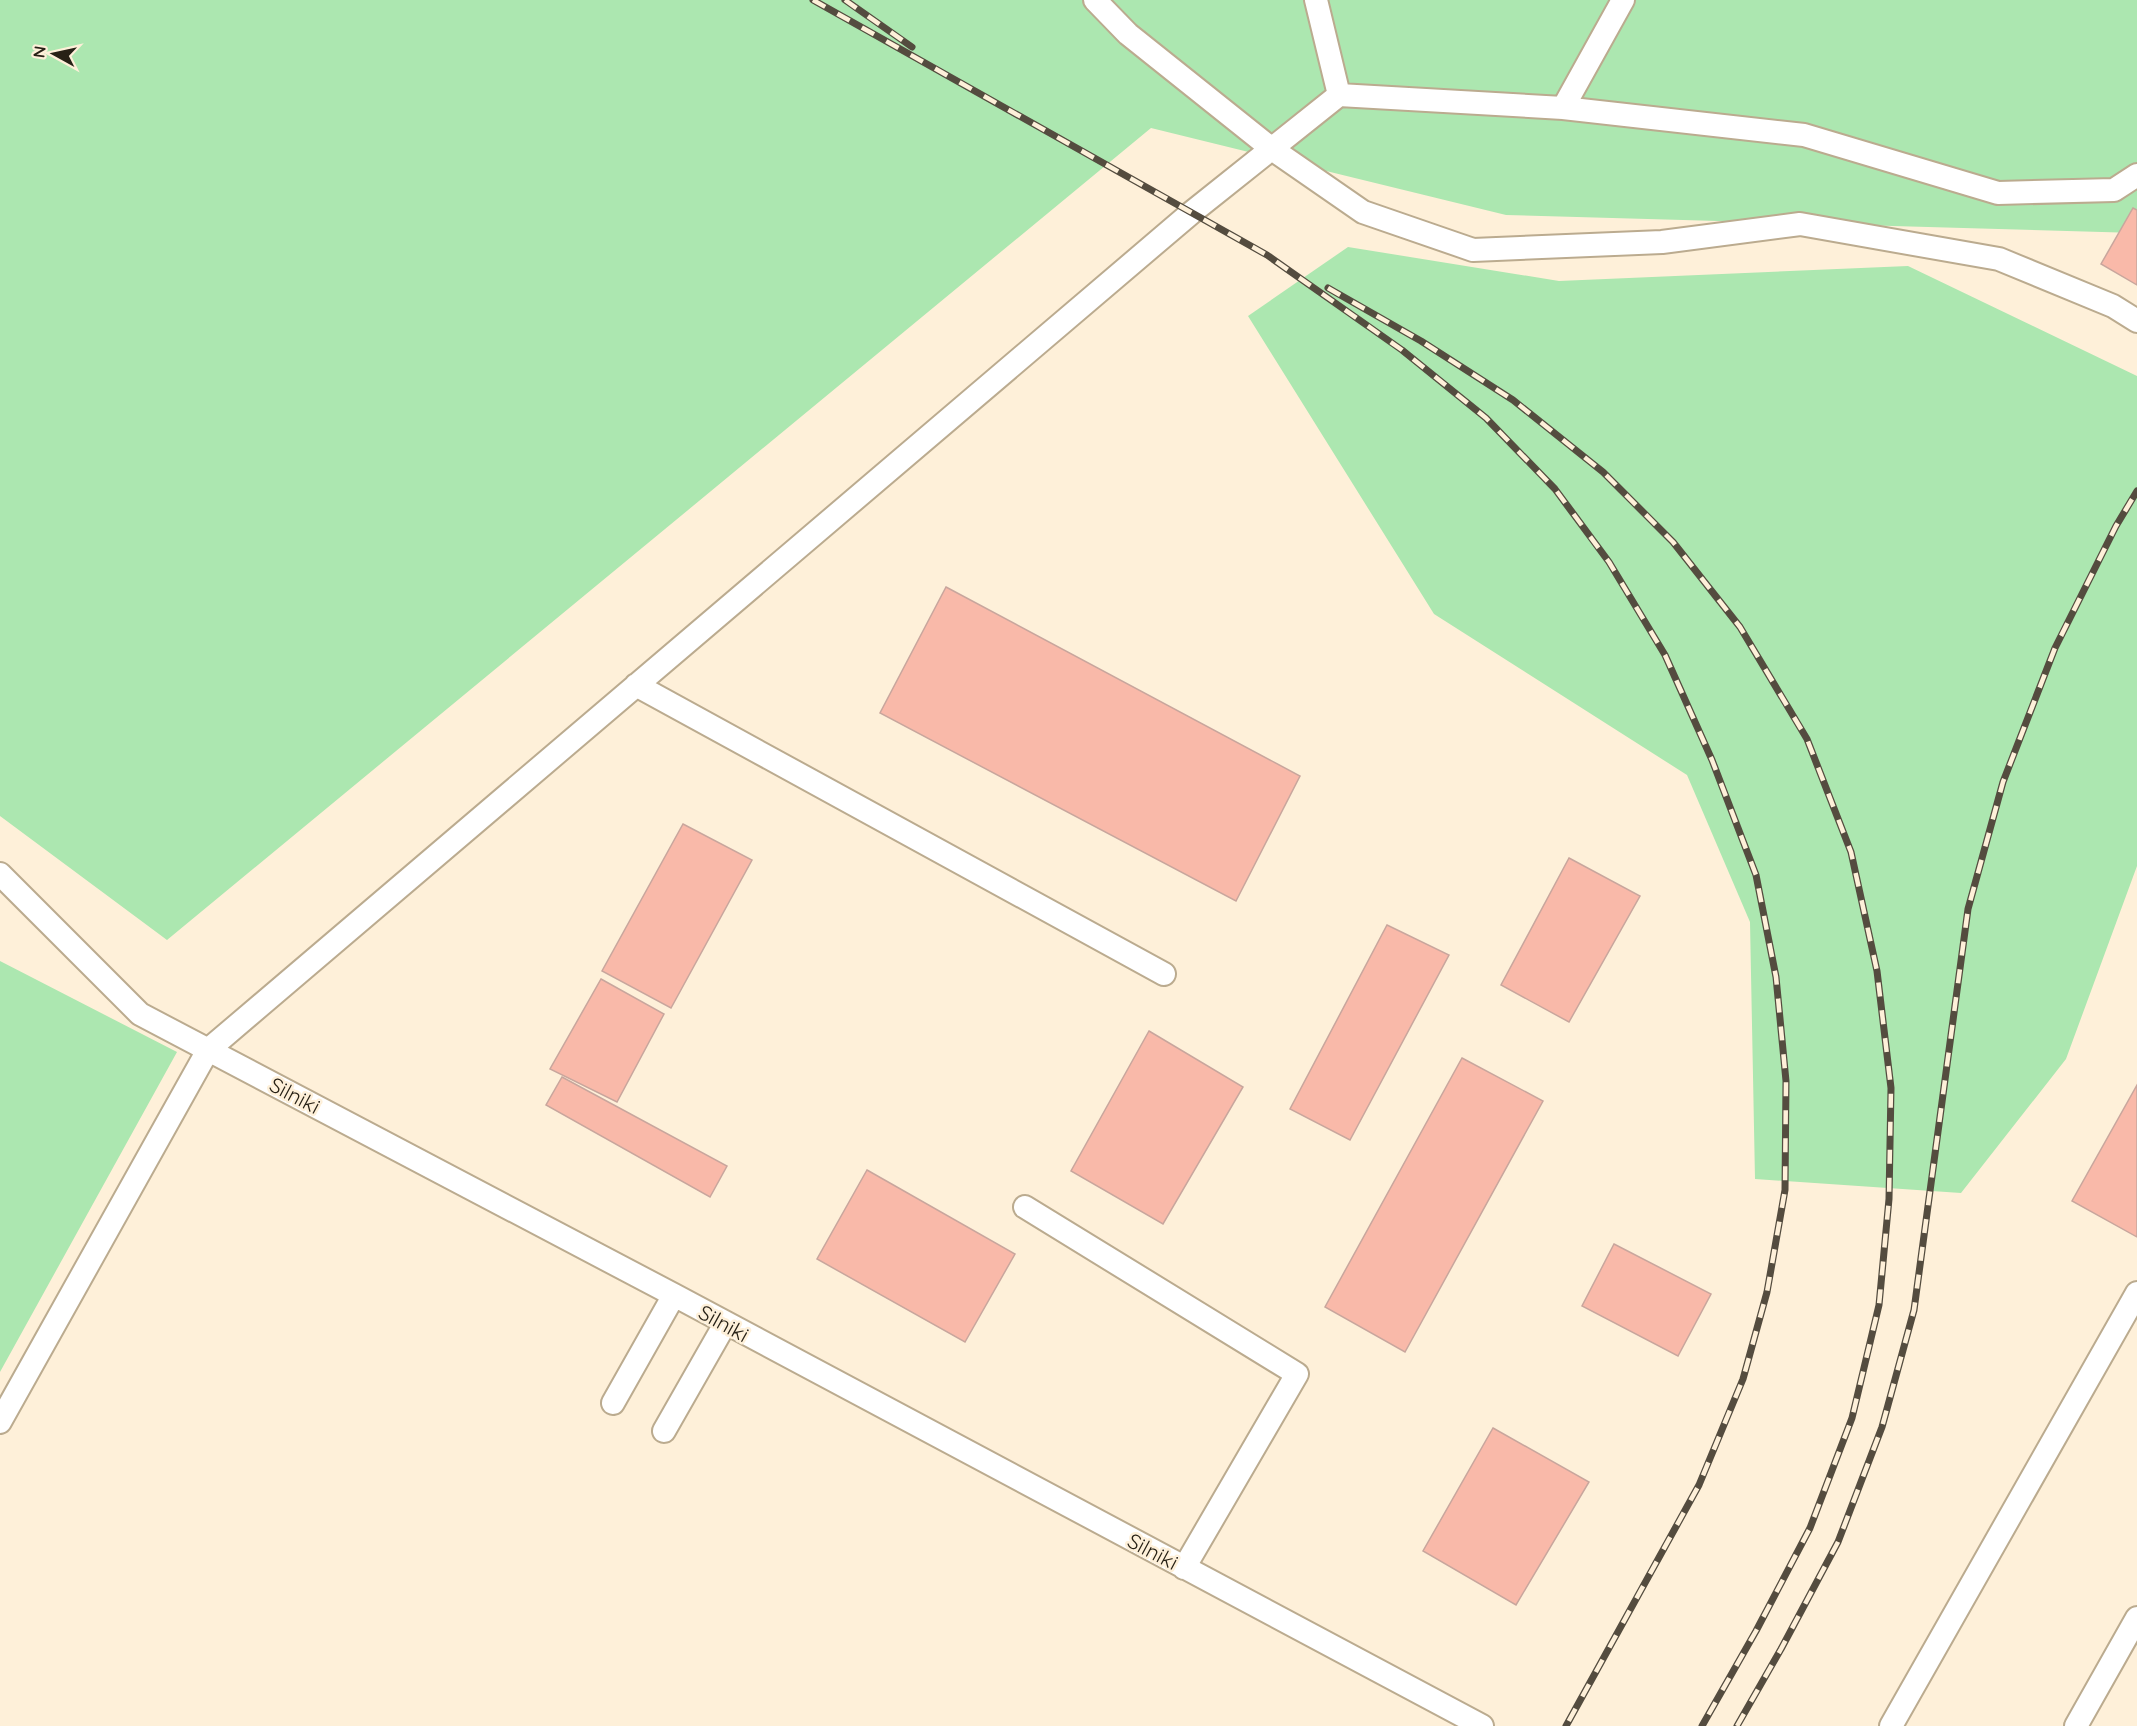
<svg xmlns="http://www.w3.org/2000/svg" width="2137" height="1726" font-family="Quicksand,sans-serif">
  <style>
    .green { fill: #ace7b0 }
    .building { fill: #f9b9a9; stroke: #c8a69d; stroke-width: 1.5 }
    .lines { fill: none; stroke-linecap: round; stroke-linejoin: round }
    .lane-casing { stroke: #bbab8f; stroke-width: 26 }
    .lane { stroke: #fff; stroke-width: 22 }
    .rail-casing { stroke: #544c3f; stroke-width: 7 }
    .rail { stroke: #fef0d9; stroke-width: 4.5; stroke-dasharray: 14; stroke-linecap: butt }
    .labels { text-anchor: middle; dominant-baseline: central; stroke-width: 5; stroke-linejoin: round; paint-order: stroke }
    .street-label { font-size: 21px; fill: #272116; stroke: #fef0d9 }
  </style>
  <rect width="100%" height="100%" fill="#fef0d9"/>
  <!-- green -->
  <path class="green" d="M0 0H2137V233L1506 215 1151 128 167 940 0 816Z
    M1348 247 1559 281 1908 266 2137 376V866L2066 1059 1961 1193 1755 1179 1750 922 1687 775 1434 614 1248 316Z
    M0 961 177 1052 0 1372Z"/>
  <!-- building -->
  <path class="building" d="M2133 208 2137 210V285L2101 264Z
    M946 587 1300 776 1236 901 880 713Z
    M683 824 752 860 671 1008 602 971Z
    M1569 858 1640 896 1569 1022 1501 985Z
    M1387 925 1449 955 1350 1140 1290 1109Z
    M601 979 664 1014 617 1102 550 1069Z
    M1149 1031 1243 1087 1163 1224 1071 1171Z
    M1462 1058 1543 1101 1405 1352 1325 1307Z
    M562 1077 727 1166 710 1197 546 1105Z
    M2137 1085V1237L2072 1201Z
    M867 1170 1015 1254 965 1342 817 1259Z
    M1614 1244 1711 1294 1678 1356 1582 1306Z
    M1493 1428 1589 1482 1516 1605 1423 1551Z"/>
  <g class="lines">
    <defs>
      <path id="lane" d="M1095 0 1128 34 1272 149 1363 212 1473 250 1662 242 1800 224 1999 259 2113 306 2137 321
        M1339 95 1563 108 1623 0
        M1563 108 1804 135 1998 193 2114 190 2137 175
        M636 685 1164 974
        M0 874 140 1014 674 1295 1482 1726
        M1025 1207 1297 1374 1184 1568
        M613 1403 674 1295
        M0 1422 208 1050 1191 213 1339 95 1316 0
        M664 1431 725 1324
        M1891 1726 2137 1293
        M2076 1726 2137 1618"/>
    </defs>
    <!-- lane casing -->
    <use href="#lane" class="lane-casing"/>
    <!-- lane -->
    <use href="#lane" class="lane"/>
    <defs>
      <path id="rail" d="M813 0 1267 255 1402 350 1486 418 1555 489 1609 562 1665 655 1712 760 1756 875 1776 977 1786 1081 1785 1190 1767 1292 1743 1379 1699 1485 1566 1726
        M845 0 912 47
        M1328 288 1421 341 1513 400 1603 472 1673 542 1740 627 1807 739 1851 852 1877 971 1891 1088 1889 1199 1879 1305 1852 1418 1810 1528 1756 1631 1702 1726
        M1737 1726 1781 1649 1838 1542 1882 1427 1914 1310 1968 909 2003 782 2055 648 2116 526 2137 491"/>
    </defs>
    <!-- rail casing -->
    <use href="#rail" class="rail-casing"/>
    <!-- rail -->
    <use href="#rail" class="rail"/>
  </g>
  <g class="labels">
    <!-- street labels -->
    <g class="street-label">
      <text transform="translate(295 1095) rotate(28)">Silniki</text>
      <text transform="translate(724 1323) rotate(29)">Silniki</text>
      <text transform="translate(1153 1551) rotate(28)">Silniki</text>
    </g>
  </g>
  <!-- north arrow -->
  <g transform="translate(54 54) rotate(278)" stroke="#fef0d9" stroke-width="4.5" paint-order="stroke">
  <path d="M0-4.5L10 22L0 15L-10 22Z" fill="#272116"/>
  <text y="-9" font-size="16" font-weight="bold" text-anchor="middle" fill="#272116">N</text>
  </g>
</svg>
